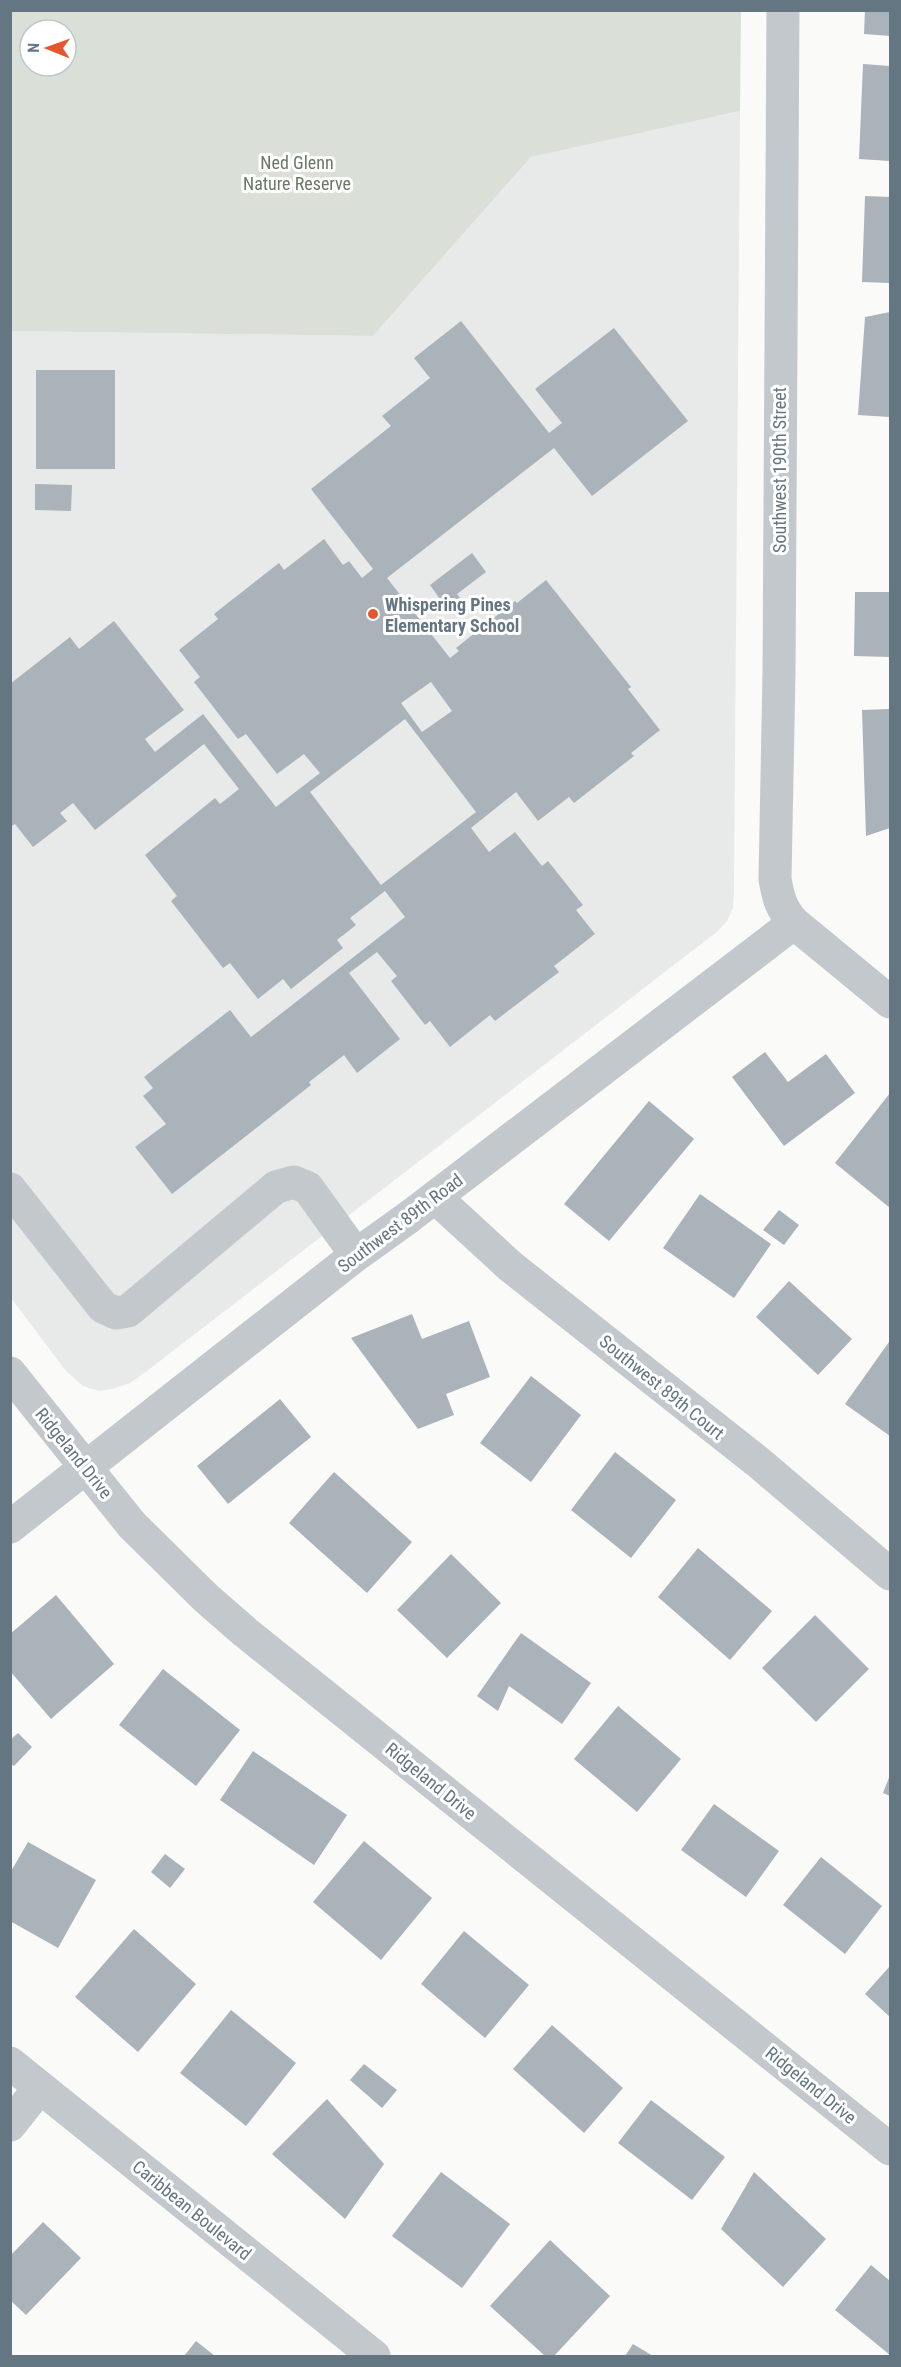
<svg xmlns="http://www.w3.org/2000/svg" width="901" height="2367" font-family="'Roboto Condensed',sans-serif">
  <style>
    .built { fill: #e8e9e9 }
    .green { fill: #dadfd7; fill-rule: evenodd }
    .building { fill: #aab3b9; fill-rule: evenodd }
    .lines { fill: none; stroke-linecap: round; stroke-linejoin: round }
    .minor { stroke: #c3c8cc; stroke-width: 33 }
    .poi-dot { fill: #e4572e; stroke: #fff; stroke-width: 2 }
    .labels { text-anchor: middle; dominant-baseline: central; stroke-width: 6; stroke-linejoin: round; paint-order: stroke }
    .park-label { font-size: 18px; fill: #687a64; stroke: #fff }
    .street-label { font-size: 18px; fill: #657683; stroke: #fff }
    .poi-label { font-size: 18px; font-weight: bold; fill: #657683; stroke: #fff; text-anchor: start }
  </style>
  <rect width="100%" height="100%" fill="#fafaf8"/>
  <!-- built -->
  <path class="built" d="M740 111 734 891 733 907 727 921 718 931 143 1374 130 1383 112 1389 99 1391 83 1386 66 1371 11 1298V331L373 336 531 157Z"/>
  <!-- green -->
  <path class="green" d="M11 10 741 11 740 111 531 157 373 336 11 331ZM30 30H66V66H30Z"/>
  <!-- building -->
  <path class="building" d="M865 10H890V36L864 34Z
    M863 64 890 66V161L859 159Z
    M865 196 890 197V283L862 282Z
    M890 312V417L858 415 865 317Z
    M461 321 549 433 562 423 535 389 614 328 688 421 592 496 554 448 387 578 450 658 459 651 456 648 515 601 517 603 546 580 631 687 628 689 660 730 631 753 634 756 574 803 569 797 538 821 516 792 471 828 489 852 515 832 542 866 548 861 583 905 576 910 595 934 554 966 559 972 495 1021 490 1015 450 1047 430 1021 425 1025 391 981 397 976 377 952 349 973 400 1039 357 1073 344 1055 309 1082 311 1085 172 1194 135 1147 166 1124 143 1096 153 1088 144 1077 230 1010 251 1037 405 917 385 891 350 918 356 925 337 940 343 948 291 989 283 979 258 999 230 963 223 968 171 901 177 896 145 855 215 798 220 804 239 789 204 744 95 830 73 803 60 813 67 821 33 847 15 824 10 827V684L70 637 79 649 114 621 184 710 145 739 155 752 203 714 276 807 320 773 304 754 277 774 246 734 238 739 194 682 200 677 179 650 218 619 214 614 279 563 284 570 324 539 343 565 349 561 362 578 373 569 311 489 391 426 382 416 430 378 414 358ZM431 682 452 711 422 732 401 703ZM405 719 476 812 381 885 310 792Z
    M36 370H115V469H36Z
    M35 484 72 485 71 511 35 510Z
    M472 553 486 572 457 594 463 602 449 612 430 585Z
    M855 592H890V657L854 656Z
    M890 709V828L866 836 862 710Z
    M765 1052 788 1082 826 1054 855 1093 784 1146 732 1077Z
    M890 1093V1208L835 1163Z
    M649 1101 694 1139 609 1241 564 1204Z
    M700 1194 771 1244 734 1298 663 1248Z
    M779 1210 799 1225 784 1245 763 1230Z
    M789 1281 852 1339 818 1375 756 1317Z
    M412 1314 422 1339 469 1321 490 1377 446 1394 454 1415 418 1429 351 1338Z
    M889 1342 890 1344V1436L845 1404Z
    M531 1376 581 1415 531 1482 480 1443Z
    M280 1399 311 1437 228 1504 197 1466Z
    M615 1452 676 1500 631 1558 571 1510Z
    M334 1472 412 1542 367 1593 289 1523Z
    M698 1548 772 1611 730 1660 658 1597Z
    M451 1554 501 1603 447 1658 397 1610Z
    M56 1595 114 1664 51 1719 10 1671V1634Z
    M815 1615 869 1669 816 1722 762 1668Z
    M521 1633 591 1683 562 1724 509 1686 498 1711 477 1696Z
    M163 1669 240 1730 196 1786 119 1725Z
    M618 1706 681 1759 637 1812 574 1759Z
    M18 1733 32 1747 14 1766 10 1763V1740Z
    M253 1751 347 1815 314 1865 220 1800Z
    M890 1775V1796L883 1793Z
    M714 1804 779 1851 746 1897 681 1850Z
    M364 1841 432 1898 381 1960 313 1902Z
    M28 1842 96 1880 58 1948 10 1921V1873Z
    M165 1854 185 1869 170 1888 151 1872Z
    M821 1857 882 1906 845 1954 783 1905Z
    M134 1929 196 1984 138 2052 75 1997Z
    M464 1931 529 1985 485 2038 421 1984Z
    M890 1966V2017L865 1994Z
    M231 2010 296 2063 246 2126 180 2073Z
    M552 2025 623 2088 584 2133 513 2069Z
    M364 2064 397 2090 382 2108 350 2080Z
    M327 2099 384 2164 345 2219 272 2154Z
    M651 2100 725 2157 692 2200 618 2143Z
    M441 2172 510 2224 462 2288 392 2236Z
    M754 2172 826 2239 783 2287 721 2229Z
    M43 2222 81 2258 26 2315 10 2300V2256Z
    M550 2240 610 2296 554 2356H545L490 2306Z
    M871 2265 890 2281V2355L835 2310Z
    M196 2341 215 2356H184Z
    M633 2344 653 2356H625Z"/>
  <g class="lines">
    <!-- minor -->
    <path class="minor" d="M783 10 779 673 775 879C778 897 781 909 794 923L890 1002
      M10 1189 103 1307 116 1313 128 1311 276 1187 294 1182 308 1188 356 1255
      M435 1197 510 1266 758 1462 890 1574
      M10 1373 132 1525 206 1598 245 1632 890 2149
      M10 1527 356 1255 409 1217 794 923
      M10 2063 374 2356
      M10 2125 40 2087"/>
  </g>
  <!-- markers -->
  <circle class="poi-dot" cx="373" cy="614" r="6"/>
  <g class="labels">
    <!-- park labels -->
    <g class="park-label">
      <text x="297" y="162">Ned Glenn<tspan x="297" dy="21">Nature Reserve</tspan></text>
    </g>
    <!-- street labels -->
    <g class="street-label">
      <text transform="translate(779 470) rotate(-90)">Southwest 190th Street</text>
      <text transform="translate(400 1223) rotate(-37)">Southwest 89th Road</text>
      <text transform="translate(662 1387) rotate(39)">Southwest 89th Court</text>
      <text transform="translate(74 1453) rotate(51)">Ridgeland Drive</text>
      <text transform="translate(431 1781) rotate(39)">Ridgeland Drive</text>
      <text transform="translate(811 2085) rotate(39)">Ridgeland Drive</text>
      <text transform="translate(192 2210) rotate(39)">Caribbean Boulevard</text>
    </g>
    <!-- poi labels -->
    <g class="poi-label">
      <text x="385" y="604">Whispering Pines<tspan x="385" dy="21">Elementary School</tspan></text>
    </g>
  </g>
  <!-- border -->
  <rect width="901" height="2367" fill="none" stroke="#657683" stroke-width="24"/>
  <!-- north arrow -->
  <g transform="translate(48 48) rotate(271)"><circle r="28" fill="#ffffff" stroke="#c1c8cd" stroke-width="1.5"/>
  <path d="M0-4.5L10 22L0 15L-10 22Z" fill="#e4572e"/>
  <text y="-9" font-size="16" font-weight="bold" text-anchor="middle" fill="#657683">N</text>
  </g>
</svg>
